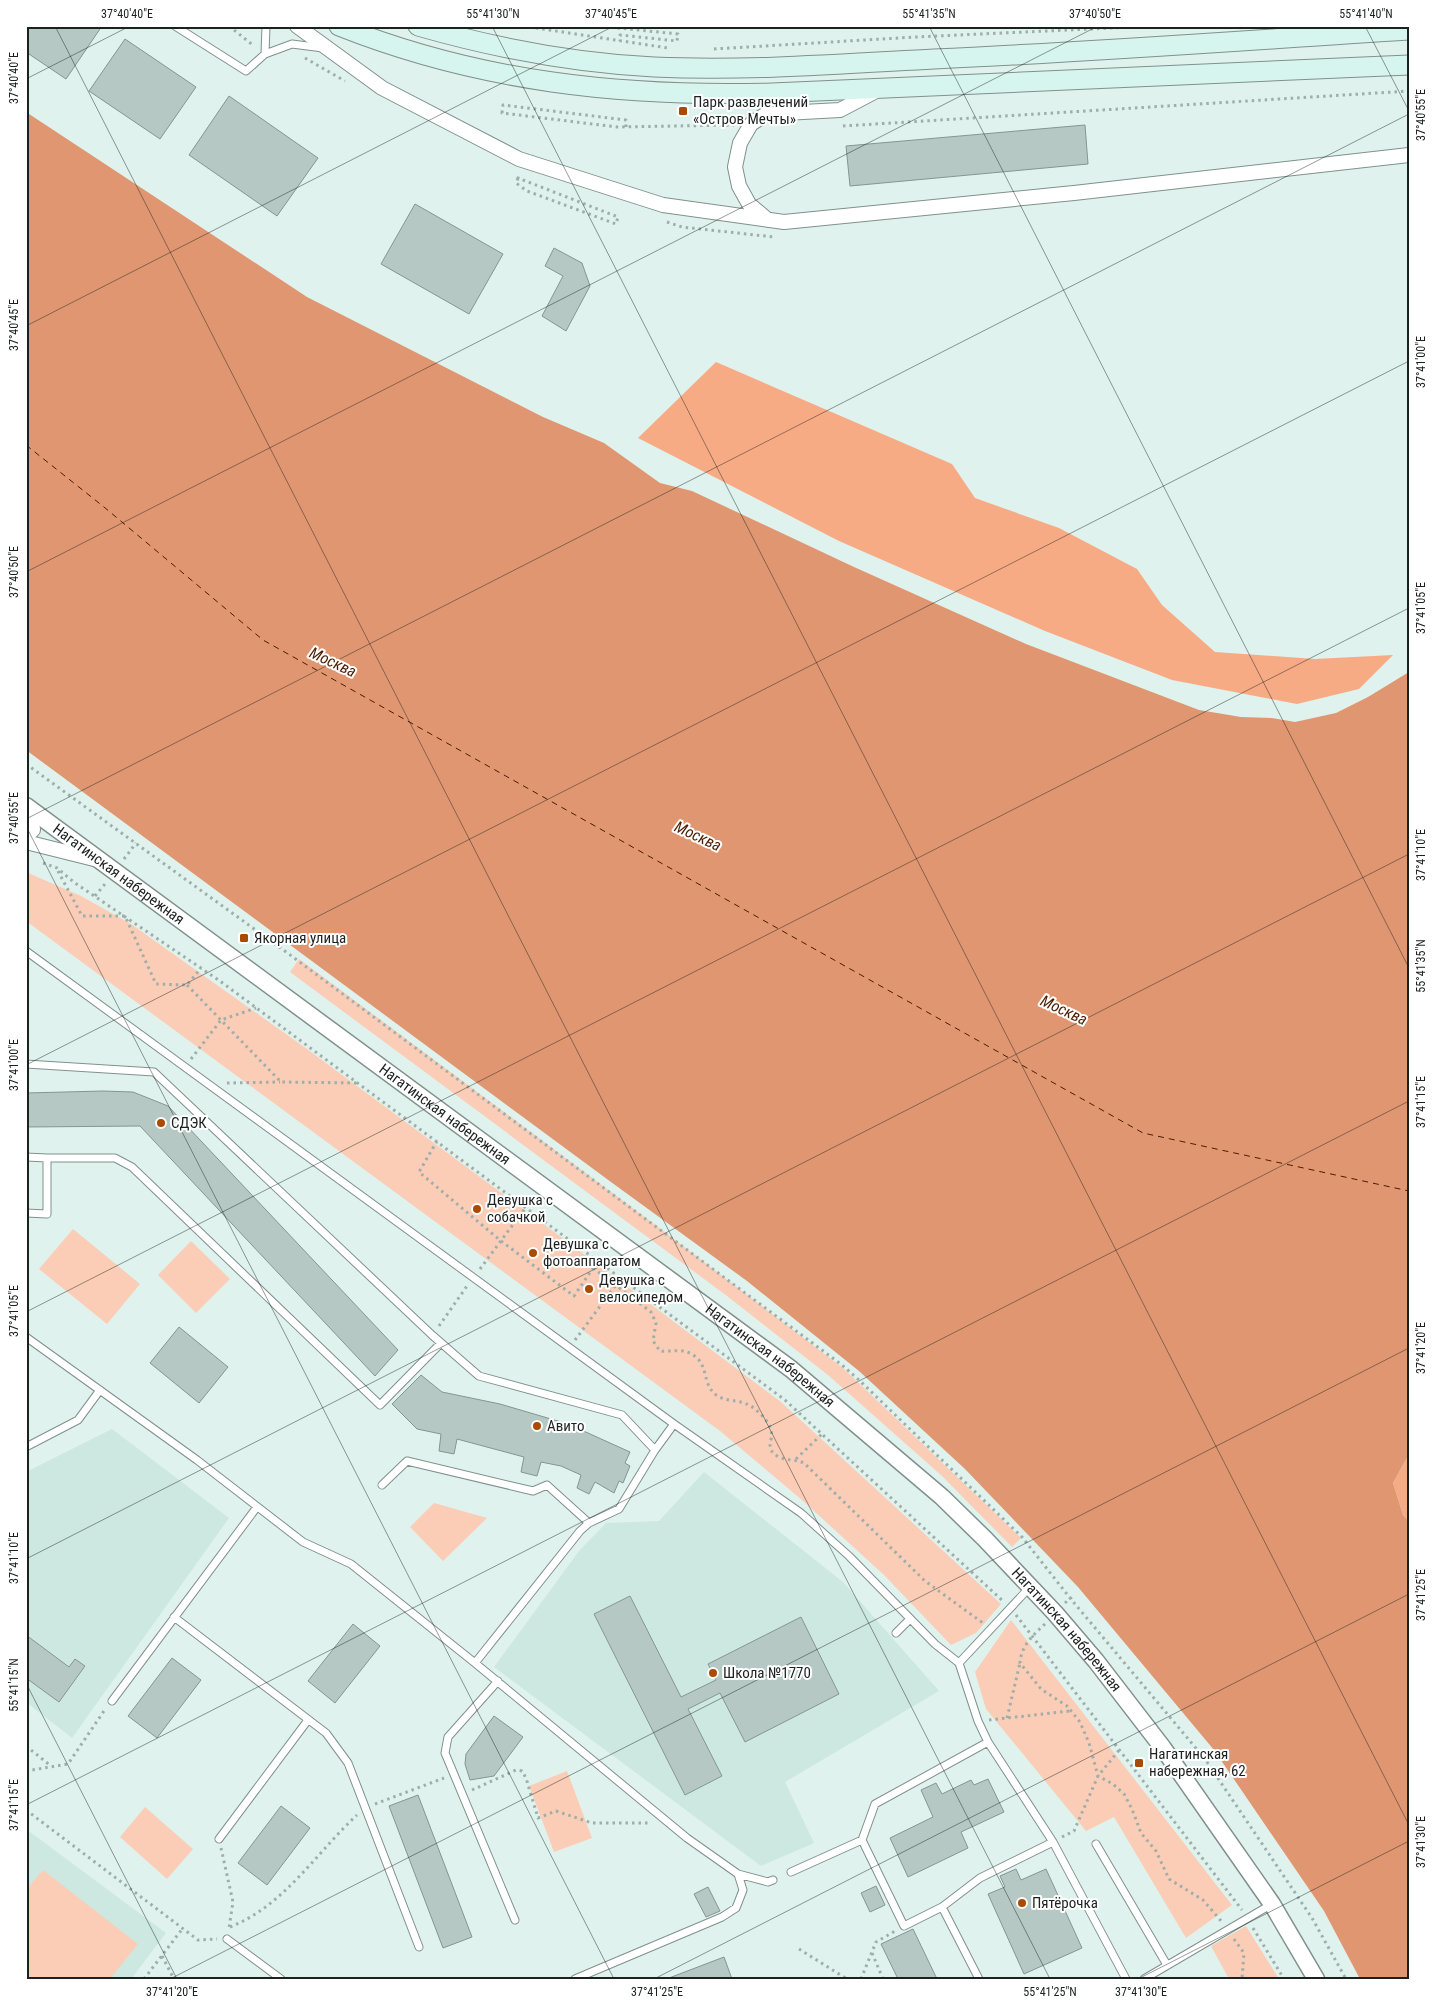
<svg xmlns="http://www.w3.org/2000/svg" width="1435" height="2005" font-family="'Roboto Condensed',sans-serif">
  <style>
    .built { fill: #cce8e0 }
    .green { fill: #fbcdb7 }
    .forest { fill: #f7ab85 }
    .water { fill: #e09670 }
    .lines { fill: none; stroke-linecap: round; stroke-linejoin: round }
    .ferry { stroke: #4c1d01; stroke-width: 1; stroke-dasharray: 6 5; stroke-linecap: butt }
    .building { fill: #b6c8c3; stroke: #859691 }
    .service-casing { stroke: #80918c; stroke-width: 9 }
    .minor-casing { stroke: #80918c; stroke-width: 16 }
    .tertiary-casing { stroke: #80918c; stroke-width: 19 }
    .secondary-casing { stroke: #80918c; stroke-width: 21 }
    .path { stroke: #9faeaa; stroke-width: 3; stroke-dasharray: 2.5 4; stroke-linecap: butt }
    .service { stroke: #fff; stroke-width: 7 }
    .minor { stroke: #fff; stroke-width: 14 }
    .tertiary { stroke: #fff; stroke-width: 16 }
    .secondary { stroke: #d6f5ee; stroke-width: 19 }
    .ticks { fill: none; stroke: #1a211f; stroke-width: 1; stroke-opacity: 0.45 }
    .poi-dot { fill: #ab4a02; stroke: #fff; stroke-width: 2 }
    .labels { text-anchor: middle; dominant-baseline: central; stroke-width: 4; stroke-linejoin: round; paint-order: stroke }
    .poi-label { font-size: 15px; fill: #1a211f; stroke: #fff; text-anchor: start }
    .street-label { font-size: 15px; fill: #1a211f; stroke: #fff }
    .water-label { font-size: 16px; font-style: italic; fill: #4c1d01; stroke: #fff }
    .neatline { fill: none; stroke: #1a211f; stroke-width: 2 }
    .ticks-label { font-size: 12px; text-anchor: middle; fill: #1a211f }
  </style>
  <rect width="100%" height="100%" fill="#dff2ed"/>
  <!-- built -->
  <path class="built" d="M112 1429 229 1518 72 1738 26 1702V1472Z
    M704 1472 843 1582 939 1691 785 1782 814 1843 761 1866 494 1667 579 1551 606 1523 659 1521Z
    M26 1829 166 1933 131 1979H26Z"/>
  <!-- green -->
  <path class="green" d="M26 872 81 896 131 924 307 1049 561 1237 781 1402 1001 1604 976 1633 951 1645 884 1575 802 1500 720 1431 26 921Z
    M299 959 658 1227 843 1368 1021 1538 1012 1547 942 1476 828 1375 727 1296 290 972Z
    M73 1229 140 1284 107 1324 39 1269Z
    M191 1241 230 1279 196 1313 158 1275Z
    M434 1503 487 1518 443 1561 410 1527Z
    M1011 1620 1232 1905 1186 1938 1114 1817 1086 1831 986 1709 975 1672Z
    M567 1771 592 1838 554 1852 529 1786Z
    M145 1807 193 1849 167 1879 120 1837Z
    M43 1870 138 1944 110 1979H26V1890Z
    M1246 1926 1279 1979H1229L1211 1946Z"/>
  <!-- forest -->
  <path class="forest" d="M716 362 952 464 975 498 1059 528 1137 569 1162 605 1215 652 1315 659 1393 655 1359 689 1297 704 1172 680 1045 631 839 541 638 438Z
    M1409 1454V1522L1403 1515 1393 1483Z"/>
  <!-- water -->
  <path class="water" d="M26 112 307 297 543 417 604 443 660 483 692 491 854 567 1026 644 1199 710 1241 717 1272 718 1295 722 1336 713 1368 697 1409 672V1454L1393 1483 1403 1515 1409 1522V1979H1360L1324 1911 1214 1750 1078 1587 965 1469 859 1371 747 1281 611 1182 26 750Z"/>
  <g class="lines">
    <!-- ferry -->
    <path class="ferry" d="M26 445 104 507 263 640 1143 1133 1409 1191"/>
  </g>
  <!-- building -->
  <path class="building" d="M26 26H102L66 79 26 52Z
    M125 39 196 87 160 139 89 91Z
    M229 96 318 158 277 216 189 155Z
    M1085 125 1088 164 850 186 846 146Z
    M415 204 503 254 469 314 381 264Z
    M554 248 582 263 590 286 566 331 542 316 563 276 545 266Z
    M103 1091 133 1092 168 1106 398 1350 375 1376 140 1126 26 1127V1093Z
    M179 1327 228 1367 199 1403 150 1363Z
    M421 1375 442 1392 500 1404 568 1424 630 1452 625 1463 630 1466 623 1483 619 1481 614 1493 595 1482 589 1494 577 1488 581 1475 561 1466 541 1462 537 1476 521 1472 524 1457 457 1439 454 1454 439 1451 441 1434 417 1429 392 1404Z
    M630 1596 681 1697 716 1680 708 1664 801 1617 839 1694 745 1742 720 1693 688 1709 722 1776 685 1795 594 1614Z
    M353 1624 380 1646 335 1703 308 1681Z
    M26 1635 69 1667 75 1659 85 1666 59 1702 26 1678Z
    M172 1658 201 1680 157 1738 128 1716Z
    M494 1716 523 1737 494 1776 470 1780 465 1764 466 1754Z
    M988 1779 1004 1812 961 1832 968 1848 908 1877 890 1838 933 1817 921 1790 936 1783 942 1794 971 1780 974 1785Z
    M418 1795 472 1937 443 1948 389 1806Z
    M281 1806 310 1828 267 1885 238 1863Z
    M1016 1869 1021 1880 1046 1869 1082 1948 1024 1974 988 1894 1005 1887 1000 1876Z
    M876 1886 885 1905 870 1912 861 1893Z
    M708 1887 720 1911 706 1917 694 1894Z
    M913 1929 937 1979H898L881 1944Z
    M724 1957 732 1979H669V1978Z"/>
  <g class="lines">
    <defs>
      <path id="service" d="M175 26 246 71 265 54 292 44 323 48
        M265 54 266 26
        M26 951 674 1424 655 1450
        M26 1064 154 1072 432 1335 479 1376 622 1415 655 1450 619 1509 589 1523 580 1531 475 1663 351 1564 303 1542 197 1460 26 1337
        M26 1157 47 1158
        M26 1213 47 1214V1158H115L132 1167 380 1405 441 1343
        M674 1424 801 1513 849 1556 935 1644 959 1663
        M26 1447 78 1420 100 1390
        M382 1485 407 1461 533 1491 547 1485 589 1523
        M174 1617 326 1733 348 1763 419 1947
        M896 1633 910 1619
        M475 1663 687 1838 738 1874 743 1890 736 1908 722 1917 575 1979
        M498 1681 448 1737 445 1753 515 1920
        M112 1701 257 1507
        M219 1839 308 1720
        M1053 1842 1126 1979
        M1096 1844 1167 1965
        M791 1872 862 1840
        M738 1874 768 1882 773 1880
        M942 1907 904 1926 862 1840 875 1804 988 1742
        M227 1939 281 1979
        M979 1979 942 1907 980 1878 1053 1842 988 1742 978 1721 959 1663 1030 1587
        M1144 1979 1272 1904"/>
      <path id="minor" d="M297 26 382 88 519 159 663 205 784 222 1074 193 1409 155
        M768 220 749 204 739 186 735 167 740 143 751 124 766 114 840 110 878 90
        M26 836 33 830 31 809
        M26 842 98 860"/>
      <g id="tertiary">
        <path id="s1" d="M26 806 791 1369 942 1497 985 1539 1055 1613 1096 1661 1163 1748 1272 1904 1316 1979"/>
      </g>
      <path id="secondary" d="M339 26C480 82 622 97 772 93L1409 65
        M418 26C495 48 574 63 654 67 747 71 841 64 934 59 1092 52 1251 40 1409 30"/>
    </defs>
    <!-- service casing -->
    <use href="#service" class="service-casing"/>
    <!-- minor casing -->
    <use href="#minor" class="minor-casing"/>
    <!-- tertiary casing -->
    <use href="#tertiary" class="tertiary-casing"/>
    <!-- secondary casing -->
    <use href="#secondary" class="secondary-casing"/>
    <!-- path -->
    <path class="path" d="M229 26 254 46
      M523 26 668 48
      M598 26 678 34 677 41 620 35V41
      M714 49 915 37 1156 26
      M305 58 345 81
      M843 126 1409 91
      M626 127V120L503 105 502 113 617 127 734 125
      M518 178 516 183 527 191 616 224 618 217 518 178 519 175
      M667 222 682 227 774 237
      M26 764 293 957 842 1365 859 1380 1022 1537 1070 1598 1205 1759 1312 1918 1346 1979
      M124 859 136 843
      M43 863 57 868 75 883 220 981 785 1400 1004 1602
      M58 871 82 916H125L156 984 187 985 201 968
      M95 896 105 884
      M187 985 281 1082 358 1083
      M191 1059 221 1020 256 1008
      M227 1083 280 1082
      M437 1141 419 1172 501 1241 574 1296 598 1261
      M593 1268 651 1312 656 1323 653 1341 660 1351C669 1352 679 1349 687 1352 711 1361 700 1382 716 1395 727 1403 742 1398 755 1409 761 1414 769 1422 771 1430 774 1442 763 1448 779 1457 787 1461 796 1459 804 1463L925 1581 983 1623
      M480 1269 526 1207
      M439 1326 467 1286
      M575 1340 621 1278
      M796 1459 822 1434
      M1065 1603 1074 1595
      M1016 1615 1242 1910
      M1045 1624C1033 1635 1021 1646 1020 1663L1041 1689 1067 1706 1080 1722 1089 1743 1098 1776 1113 1784 1124 1794 1132 1809 1141 1833 1156 1851 1169 1879 1203 1900 1222 1922
      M1007 1718 1020 1663
      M989 1720 1070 1711
      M26 1746 51 1766
      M26 1771 68 1764 106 1708
      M472 1790 516 1770 522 1771 526 1778 538 1818 556 1811 592 1823H651
      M375 1804 444 1778
      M26 1810 198 1940 217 1939
      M1062 1837 1074 1831 1098 1776 1120 1749
      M221 1848 233 1902 229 1928
      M230 1927C284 1906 316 1853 357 1815
      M1253 1928 1284 1979
      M1234 1939 1244 1953 1242 1979
      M799 1949 847 1979
      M872 1953 883 1979
      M162 1956 174 1979
      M144 1979 183 1928
      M861 1979 876 1942 895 1931"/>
    <!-- service -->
    <use href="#service" class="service"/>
    <!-- minor -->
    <use href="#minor" class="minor"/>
    <!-- tertiary -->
    <use href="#tertiary" class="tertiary"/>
    <!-- secondary -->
    <use href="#secondary" class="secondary"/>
  </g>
  <!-- ticks -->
  <path class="ticks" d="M55 26 1050 1979M492 26 1409 1825M929 26 1409 968M1365 26 1409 111M26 79 130 26M26 326 614 26M26 572 1098 26M26 819 1409 114M26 826 614 1979M26 1065 1409 361M26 1312 1409 608M26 1559 1409 854M26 1683 177 1979M26 1805 1409 1101M170 1979 1409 1348M654 1979 1409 1594M1138 1979 1409 1841"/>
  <!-- markers -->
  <g class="poi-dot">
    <rect x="678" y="106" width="10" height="10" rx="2.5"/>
    <rect x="239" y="933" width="10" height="10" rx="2.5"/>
    <circle cx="161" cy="1123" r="5"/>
    <circle cx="477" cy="1209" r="5"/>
    <circle cx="533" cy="1253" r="5"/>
    <circle cx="589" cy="1289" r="5"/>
    <circle cx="537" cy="1426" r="5"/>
    <circle cx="713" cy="1673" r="5"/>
    <rect x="1134" y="1758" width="10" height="10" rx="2.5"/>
    <circle cx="1022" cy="1903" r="5"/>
  </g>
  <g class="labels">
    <!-- poi labels -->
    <g class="poi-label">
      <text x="693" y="102">Парк развлечений<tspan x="693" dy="17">«Остров Мечты»</tspan></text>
      <text x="254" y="938">Якорная улица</text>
      <text x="171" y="1123">СДЭК</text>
      <text x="487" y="1200">Девушка с<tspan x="487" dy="17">собачкой</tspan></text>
      <text x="543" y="1244">Девушка с<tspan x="543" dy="17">фотоаппаратом</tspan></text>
      <text x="599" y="1280">Девушка с<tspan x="599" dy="17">велосипедом</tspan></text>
      <text x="547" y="1426">Авито</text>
      <text x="723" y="1673">Школа №1770</text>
      <text x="1149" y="1754">Нагатинская<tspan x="1149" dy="17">набережная, 62</tspan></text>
      <text x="1032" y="1903">Пятёрочка</text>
    </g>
    <!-- street labels -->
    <g class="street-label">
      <text stroke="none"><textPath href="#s1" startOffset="115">Нагатинская набережная</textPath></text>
      <text stroke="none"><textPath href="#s1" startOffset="520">Нагатинская набережная</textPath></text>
      <text stroke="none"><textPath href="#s1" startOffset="925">Нагатинская набережная</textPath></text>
      <text stroke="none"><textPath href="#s1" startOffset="1330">Нагатинская набережная</textPath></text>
    </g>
    <!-- water labels -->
    <g class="water-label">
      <text transform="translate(333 662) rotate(25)">Москва</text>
      <text transform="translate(698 836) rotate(25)">Москва</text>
      <text transform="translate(1064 1010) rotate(25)">Москва</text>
    </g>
  </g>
  <!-- border -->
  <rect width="1435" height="2005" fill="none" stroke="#ffffff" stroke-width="55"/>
  <rect x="28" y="28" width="1380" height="1950" class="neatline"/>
  <g class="ticks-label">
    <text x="127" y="18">37°40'40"E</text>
    <text x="493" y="18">55°41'30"N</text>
    <text x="611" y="18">37°40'45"E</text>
    <text x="929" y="18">55°41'35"N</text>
    <text x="1095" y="18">37°40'50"E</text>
    <text x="1366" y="18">55°41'40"N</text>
    <text transform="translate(14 78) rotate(-90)" y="4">37°40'40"E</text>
    <text transform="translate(1421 115) rotate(-90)" y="4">37°40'55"E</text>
    <text transform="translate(14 325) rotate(-90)" y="4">37°40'45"E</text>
    <text transform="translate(1421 362) rotate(-90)" y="4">37°41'00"E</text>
    <text transform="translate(14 572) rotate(-90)" y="4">37°40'50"E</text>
    <text transform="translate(1421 608) rotate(-90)" y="4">37°41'05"E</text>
    <text transform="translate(14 818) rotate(-90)" y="4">37°40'55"E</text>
    <text transform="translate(1421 855) rotate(-90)" y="4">37°41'10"E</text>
    <text transform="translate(1421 966) rotate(-90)" y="4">55°41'35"N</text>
    <text transform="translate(14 1065) rotate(-90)" y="4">37°41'00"E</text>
    <text transform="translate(1421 1102) rotate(-90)" y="4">37°41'15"E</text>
    <text transform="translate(14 1311) rotate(-90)" y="4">37°41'05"E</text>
    <text transform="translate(1421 1348) rotate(-90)" y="4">37°41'20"E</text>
    <text transform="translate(14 1558) rotate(-90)" y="4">37°41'10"E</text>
    <text transform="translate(1421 1595) rotate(-90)" y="4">37°41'25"E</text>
    <text transform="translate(14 1685) rotate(-90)" y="4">55°41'15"N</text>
    <text transform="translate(14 1805) rotate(-90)" y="4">37°41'15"E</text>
    <text transform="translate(1421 1842) rotate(-90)" y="4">37°41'30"E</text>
    <text x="172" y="1996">37°41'20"E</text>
    <text x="657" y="1996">37°41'25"E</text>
    <text x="1050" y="1996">55°41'25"N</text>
    <text x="1141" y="1996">37°41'30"E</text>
  </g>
</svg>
